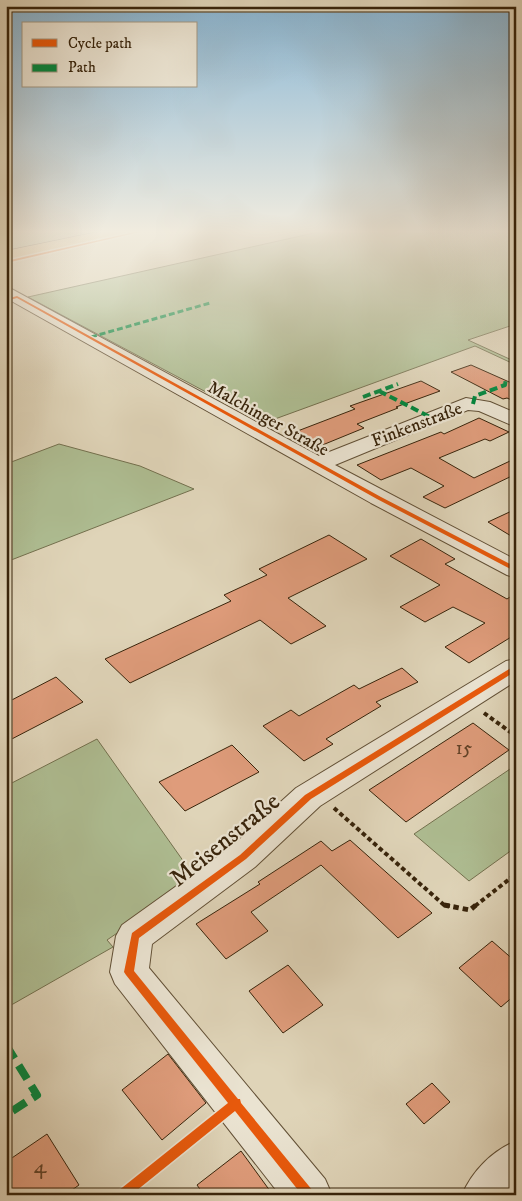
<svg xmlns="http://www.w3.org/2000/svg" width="522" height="1201" font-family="'IM FELL DW Pica',serif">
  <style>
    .green { fill: #aebd92; stroke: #73704e }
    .building { fill: #df9c7b; stroke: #38240b }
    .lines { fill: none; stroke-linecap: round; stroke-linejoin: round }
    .minor-casing { stroke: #625036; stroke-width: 2 }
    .major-casing { stroke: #38240b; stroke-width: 1 }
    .path-far1 { stroke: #38240b; stroke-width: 4; stroke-dasharray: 4.5 3; stroke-linecap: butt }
    .path { stroke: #38240b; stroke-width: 5; stroke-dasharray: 5.5 4; stroke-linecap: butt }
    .minor { fill: #eae3d1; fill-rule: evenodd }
    .major { fill: #e0ba7c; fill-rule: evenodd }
    .quiet-far2 { stroke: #00873e; stroke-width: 3; stroke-dasharray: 6 3; stroke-linecap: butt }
    .quiet-far1 { stroke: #00873e; stroke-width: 4; stroke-dasharray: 8 4; stroke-linecap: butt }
    .quiet { stroke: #00873e; stroke-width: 8; stroke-dasharray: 16 8; stroke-linecap: butt }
    .cycleway-casing { stroke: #eae3d1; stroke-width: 3 }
    .cycleway { fill: #e8590c; fill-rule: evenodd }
    .labels { text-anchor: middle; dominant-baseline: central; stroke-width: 4.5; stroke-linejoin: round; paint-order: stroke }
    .far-street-label { font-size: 18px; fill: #38240b; stroke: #eae3d1 }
    .number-label { font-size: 19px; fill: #624227 }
    .near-number-label { font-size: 22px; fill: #624227 }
    .near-street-label { font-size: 25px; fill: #38240b; stroke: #eae3d1 }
  </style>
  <rect width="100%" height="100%" fill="#dfd4b8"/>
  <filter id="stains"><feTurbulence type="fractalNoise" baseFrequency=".004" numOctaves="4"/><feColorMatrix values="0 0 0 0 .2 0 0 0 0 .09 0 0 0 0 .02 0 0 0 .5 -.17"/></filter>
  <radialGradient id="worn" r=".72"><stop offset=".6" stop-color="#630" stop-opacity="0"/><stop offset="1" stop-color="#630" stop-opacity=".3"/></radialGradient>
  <!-- green -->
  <path class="green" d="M6 231H101L6 251Z
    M323 231H516V324L468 340 516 362V365L475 346 264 423 28 297Z
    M59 444 140 466 194 489 6 562V464Z
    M97 739 196 879 107 940 113 947 6 1008V786Z
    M516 765V847L469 881 414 834Z"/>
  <!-- building -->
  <path class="building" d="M471 365 516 385V402L507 398 503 399 451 372Z
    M421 381 440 391 396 407 398 408 357 424 364 428 320 446 295 432 355 409 350 406Z
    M479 418 509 432 490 441 485 439 439 458 474 478 510 461 516 474 445 508 423 497 444 486 411 468 381 480 357 465 441 432 444 434Z
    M516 509V539L488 522Z
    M329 535 367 559 288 598 326 626 291 644 260 620 130 683 105 659 231 601 224 595 267 575 259 569Z
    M421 539 455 559 445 564 507 599 516 593V634L469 663 445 647 485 623 453 607 425 622 400 607 440 585 390 556Z
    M402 668 418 682 376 702 381 706 326 739 333 744 304 761 263 726 291 710 299 716 354 685 359 689Z
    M56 677 83 702 6 742V703Z
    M473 723 509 750 406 822 369 790Z
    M232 745 259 772 185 811 159 782Z
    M350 840 432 913 398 938 321 865 251 912 268 931 226 959 196 924 260 884 258 882 321 841 332 851Z
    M492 941 516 962V994L501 1007 459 968Z
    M288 965 323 1005 283 1033 249 991Z
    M168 1054 206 1103 162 1140 122 1090Z
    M432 1083 450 1102 424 1124 406 1104Z
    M47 1134 79 1185 65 1195H15L6 1179V1162Z
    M241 1151 273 1195H204L197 1185Z"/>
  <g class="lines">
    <defs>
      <path id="minor" d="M6 286 319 456 466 398 490 402 516 413V427L479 411 468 410 335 465 516 560V578L507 575 371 503 6 298Z
        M516 659V681L320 806 255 867 152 944 149 968 325 1179 332 1195H280L115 984 110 972 116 936 122 925 231 847 296 788 506 661Z
        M516 1141V1195H462C472 1171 492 1151 516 1141Z"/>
      <path id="major" d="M102 231H128L126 234 121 235 6 261V251Z"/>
    </defs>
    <!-- minor casing -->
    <use href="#minor" class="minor-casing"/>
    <!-- major casing -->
    <use href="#major" class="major-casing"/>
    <!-- path-far1 -->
    <path class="path-far1" d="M484 713 516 736
      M334 808 444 905 450 906
      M475 906 516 874"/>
    <!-- path -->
    <path class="path" d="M444 905 470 910 476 905"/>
    <!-- minor -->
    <use href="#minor" class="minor"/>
    <!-- major -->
    <use href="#major" class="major"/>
    <!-- quiet-far2 -->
    <path class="quiet-far2" d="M91 337 210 303"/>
    <!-- quiet-far1 -->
    <path class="quiet-far1" d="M379 391 432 418
      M363 397 398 384
      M473 404 475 396 505 385 506 378"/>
    <!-- quiet -->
    <path class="quiet" d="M6 1045 37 1095 6 1115"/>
    <defs>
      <path id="cycleway" d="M139 231H144L6 263V261Z
        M17 296 381 497 516 567V572L377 499 17 298 6 301V299Z
        M514 666H516V671L311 799 246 859 139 938 134 971 238 1099H240L241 1103 313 1191 314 1195H302L235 1111 131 1195H117L118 1191 228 1103 126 975 124 972 132 933 240 855 305 795Z"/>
    </defs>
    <!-- cycleway casing -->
    <use href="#cycleway" class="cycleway-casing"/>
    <!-- cycleway -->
    <use href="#cycleway" class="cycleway"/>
  </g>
  <!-- sky -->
  <linearGradient id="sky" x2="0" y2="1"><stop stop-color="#87b5d4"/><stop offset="0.58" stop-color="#f1ecdf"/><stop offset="1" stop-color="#f1ecdf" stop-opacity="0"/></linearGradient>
  <rect width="522" height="399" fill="url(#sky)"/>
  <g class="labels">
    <!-- far-street labels -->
    <g class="far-street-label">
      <text transform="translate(268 419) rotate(29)">Malchinger Straße</text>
      <text transform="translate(417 425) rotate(-21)">Finkenstraße</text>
    </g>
    <!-- number labels -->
    <g class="number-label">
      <text x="464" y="748">15</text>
    </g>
    <!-- near-number labels -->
    <g class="near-number-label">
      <text x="40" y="1166">4</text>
    </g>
    <!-- near-street labels -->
    <g class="near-street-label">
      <text transform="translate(225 840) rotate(-39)">Meisenstraße</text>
    </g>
  </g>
  <!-- margin -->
  <rect width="522" height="1201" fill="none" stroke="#dfd4b8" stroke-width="25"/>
  <rect x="8" y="8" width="507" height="1186" fill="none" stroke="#38240b" stroke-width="2.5"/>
  <rect x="12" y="12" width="497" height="1176" fill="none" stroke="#38240b"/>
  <!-- legend -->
  <rect x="22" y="22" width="175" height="65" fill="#eae3d1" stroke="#a39782"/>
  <rect x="32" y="39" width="25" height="8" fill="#e8590c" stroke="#a39782"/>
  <text x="68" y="48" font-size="15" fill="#38240b">Cycle path</text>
  <rect x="32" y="64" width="25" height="8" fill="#00873e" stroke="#a39782"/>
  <text x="68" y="72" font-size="15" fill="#38240b">Path</text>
  <rect width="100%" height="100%" filter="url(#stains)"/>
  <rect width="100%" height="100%" fill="url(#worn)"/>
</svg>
